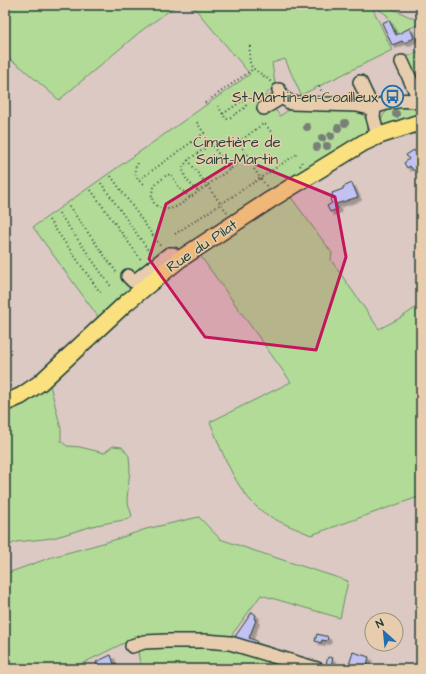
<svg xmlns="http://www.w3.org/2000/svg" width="426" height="674" font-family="'Architects Daughter',sans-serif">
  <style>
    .green { fill: #b2db98; stroke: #688c66 }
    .building { fill: #c3c1f4; stroke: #1f3d34; filter: url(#shadow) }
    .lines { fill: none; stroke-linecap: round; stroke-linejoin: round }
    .minor-casing { stroke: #1f3d34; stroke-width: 16 }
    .major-casing { stroke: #1f3d34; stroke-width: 19 }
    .path { stroke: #1f3d34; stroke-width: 2; stroke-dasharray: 1 3; stroke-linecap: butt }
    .minor { stroke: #e7cdae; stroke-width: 13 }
    .major { stroke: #fbe080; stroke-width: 16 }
    .tree { fill: #788077 }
    .marked { fill: #c2185b; fill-opacity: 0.2; stroke: #c2185b; stroke-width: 3; stroke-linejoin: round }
    .labels { text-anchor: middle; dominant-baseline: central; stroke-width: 3; stroke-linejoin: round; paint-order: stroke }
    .poi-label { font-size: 15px; fill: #1f3d34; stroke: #e7cdae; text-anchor: end }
    .park-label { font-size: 15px; fill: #264539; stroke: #e7cdae }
    .street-label { font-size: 15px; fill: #1f3d34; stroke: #e7cdae }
  </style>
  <defs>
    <filter id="shadow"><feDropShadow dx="3.5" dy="3.5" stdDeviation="0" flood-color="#0004"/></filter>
  </defs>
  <rect width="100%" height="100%" fill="#dcc9c3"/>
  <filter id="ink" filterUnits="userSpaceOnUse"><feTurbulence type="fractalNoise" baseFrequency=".025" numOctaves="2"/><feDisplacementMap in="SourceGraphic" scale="8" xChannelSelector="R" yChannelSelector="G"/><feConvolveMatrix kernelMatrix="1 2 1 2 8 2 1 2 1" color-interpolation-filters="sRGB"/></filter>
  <g filter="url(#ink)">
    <!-- green -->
    <path class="green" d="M5 5H177L141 31 59 100 21 67 5 56Z
      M192 5H384L421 22V23L396 35 387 15 375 7 373 9 392 50 301 95 285 59 272 63 276 91 271 89 265 96 280 116 293 107 360 112C368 120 371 127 364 136L99 318 33 227 250 74Z
      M421 50V79L419 75 415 77 407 57Z
      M395 108H414L416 110 417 115 383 126 381 121C383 114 387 109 395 108Z
      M290 196 332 253 331 260 379 329 402 317 421 304V496L311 535C298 529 282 524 269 516 238 498 223 454 210 422L291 382 199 254Z
      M49 381 61 429V441L67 446 80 447 104 453 113 446 122 447 129 456 130 469 127 500 132 516 129 519 96 525 53 538 16 542 5 547V409Z
      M199 517 220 539 252 550 348 581 340 618 261 595 228 640 128 641 71 669H5V574L52 557 114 540 146 529Z
      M143 646H230L305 669H141L138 652Z"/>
    <!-- building -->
    <path class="building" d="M389 20 396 35 410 28 414 38 404 43 402 41 392 45 382 23Z
      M414 150 421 161V176L417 171 413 170 410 166 407 168 404 163 409 159 406 155Z
      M352 183 358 197 336 204 338 209 330 212 327 206 332 203 330 200 333 197 332 193 343 189V187Z
      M252 612 256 615 254 619 256 620 249 638 257 641 254 648 232 641Z
      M317 634 324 636H327L328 639 326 641 322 640 321 643 315 641Z
      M353 652 369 657 366 669H361L349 665Z
      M111 655 114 664 116 663 117 666 119 665 120 669H99L96 662Z
      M328 657 333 658 331 666 326 665Z"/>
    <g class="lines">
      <defs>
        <path id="minor" d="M402 62 421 103
          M360 82 368 99 369 108
          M279 90 282 97 291 103 357 105 374 109
          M264 108 282 97
          M378 136 373 117 374 109 377 106C390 101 409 98 421 103
          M128 276 133 281H135L169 254H173L179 260
          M132 646 144 642 167 641H205L230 643 317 669"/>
        <path id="major" d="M5 403 21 396 40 383 126 303 180 259 270 200 363 143 378 136 421 122"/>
      </defs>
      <!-- minor casing -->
      <use href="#minor" class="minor-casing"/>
      <!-- major casing -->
      <use href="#major" class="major-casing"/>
      <!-- path -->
      <path class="path" d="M250 46C247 74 255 66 271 82
        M319 86 322 92
        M205 103 253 69
        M218 106 226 119H228L246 107V104L237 92
        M223 114 243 100
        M248 155 239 144 240 141 263 124 266 125 274 136
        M188 160 183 167C183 178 190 184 198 191
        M138 163C132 170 135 179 144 184
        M300 166 302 164 301 160
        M254 169 267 187
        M111 176 161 247
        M139 180 204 133 196 121
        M101 183 151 254
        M91 190 142 261
        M190 197 180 189 171 174C167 175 165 176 162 179 140 194 157 220 181 204L240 162 243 158
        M69 206 117 273
        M227 212 188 160 211 144 230 169
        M59 213 112 288
        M49 220 102 295
        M175 234 297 154"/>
      <!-- minor -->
      <use href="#minor" class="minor"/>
      <!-- major -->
      <use href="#major" class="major"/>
    </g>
    <!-- trees -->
    <g class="tree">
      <circle cx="396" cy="114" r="4"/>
      <circle cx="345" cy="123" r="4"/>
      <circle cx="307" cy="127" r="4"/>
      <circle cx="338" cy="128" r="4"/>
      <circle cx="331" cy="136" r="4"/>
      <circle cx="322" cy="138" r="4"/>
      <circle cx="327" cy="146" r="4"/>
      <circle cx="317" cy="147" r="4"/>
    </g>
  </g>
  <!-- marked area -->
  <path class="marked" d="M240 158 335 197 346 257 316 350 205 337 149 259 166 204Z"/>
  <!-- icons -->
  <defs>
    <symbol id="bus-ring" viewBox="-11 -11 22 22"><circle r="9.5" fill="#e7cdae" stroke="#1f6fb2" stroke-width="1.5"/><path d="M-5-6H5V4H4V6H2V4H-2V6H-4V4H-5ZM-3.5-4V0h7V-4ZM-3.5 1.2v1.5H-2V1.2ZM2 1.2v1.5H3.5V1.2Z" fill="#1f6fb2"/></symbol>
  </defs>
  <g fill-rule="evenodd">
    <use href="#bus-ring" x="380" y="84" width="25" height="25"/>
  </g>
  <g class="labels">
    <!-- poi labels -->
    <g class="poi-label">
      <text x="378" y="97">St-Martin-en-Coailleux</text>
    </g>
    <!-- park labels -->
    <g class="park-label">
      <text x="237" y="142">Cimetière de<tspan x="237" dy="17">Saint-Martin</tspan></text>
    </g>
    <!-- street labels -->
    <g class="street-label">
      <text transform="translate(202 246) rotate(-34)">Rue du Pilat</text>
    </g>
  </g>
  <!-- margin -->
  <rect width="426" height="674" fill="none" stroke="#e7cdae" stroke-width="20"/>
  <rect x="10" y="10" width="406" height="654" fill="none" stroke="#1f3d34" stroke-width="1.5" filter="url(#ink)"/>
  <!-- north arrow -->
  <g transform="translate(384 632) rotate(333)"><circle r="19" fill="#e7cdae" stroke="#97937d"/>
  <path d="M0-3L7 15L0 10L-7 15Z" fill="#1f6fb2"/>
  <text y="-6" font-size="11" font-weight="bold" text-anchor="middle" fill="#1f3d34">N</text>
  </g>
</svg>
